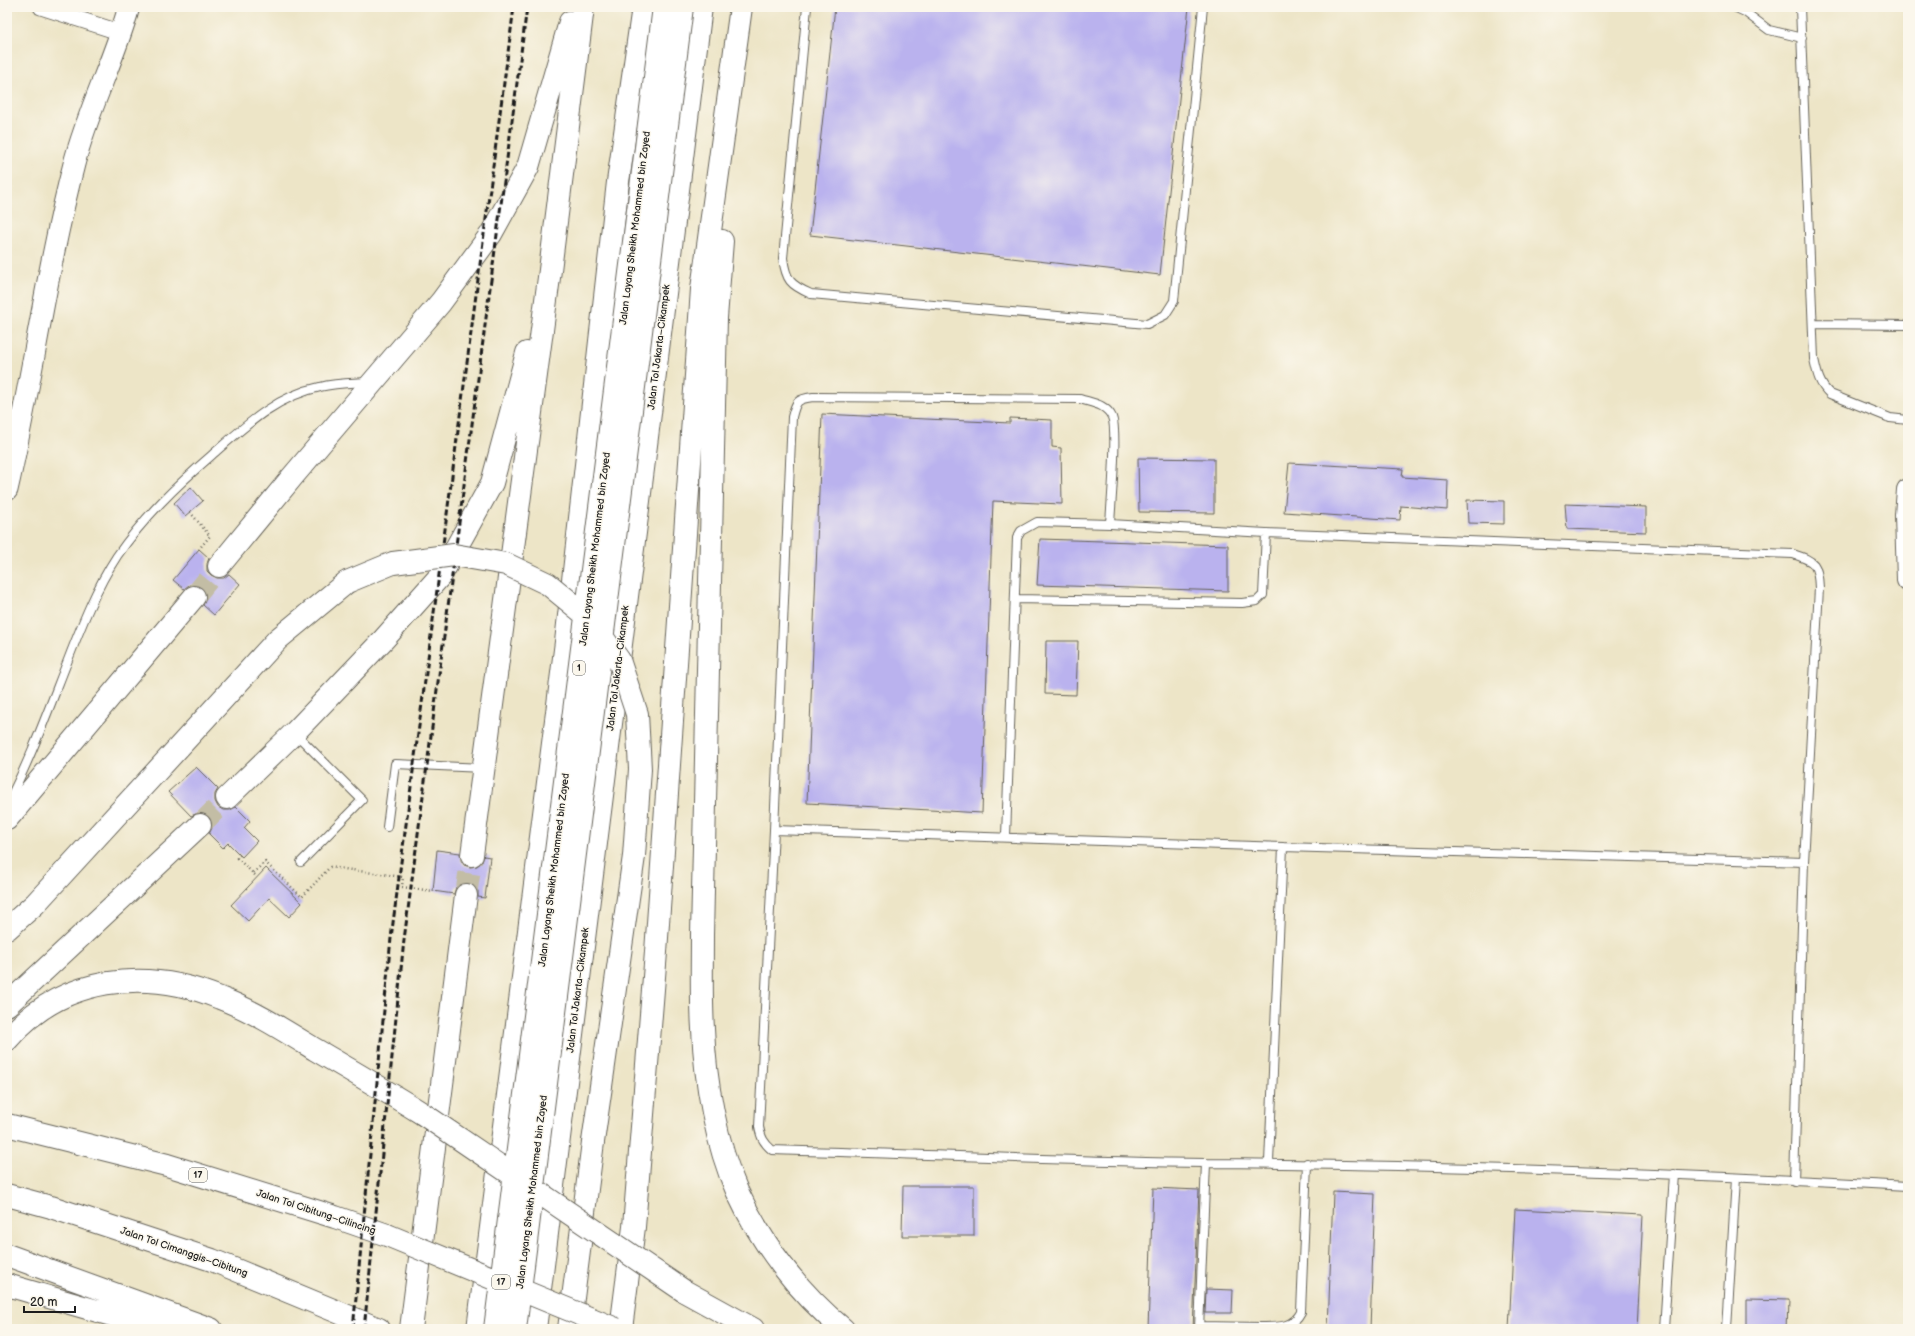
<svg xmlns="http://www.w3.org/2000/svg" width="1915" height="1336" font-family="'Balsamiq Sans',sans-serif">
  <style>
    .building { fill: #bab2ee }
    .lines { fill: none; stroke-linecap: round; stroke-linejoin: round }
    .highway-tunnel { stroke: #c3bda5; stroke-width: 22; stroke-dasharray: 22 11; stroke-linecap: butt }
    .lane-casing { stroke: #656258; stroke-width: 10 }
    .street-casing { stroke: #656258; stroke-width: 17 }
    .secondary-casing { stroke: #656258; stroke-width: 23 }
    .primary-casing { stroke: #656258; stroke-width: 24 }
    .highway-casing { stroke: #656258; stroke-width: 24 }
    .path { stroke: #656258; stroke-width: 2.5; stroke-dasharray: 1 3; stroke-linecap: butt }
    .lane { stroke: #fff; stroke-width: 8 }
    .street { stroke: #fff; stroke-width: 15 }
    .secondary { stroke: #fff; stroke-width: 21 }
    .primary { stroke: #fff; stroke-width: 22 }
    .highway { stroke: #fff; stroke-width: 22 }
    .rail { stroke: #1c1c1c; stroke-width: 3; stroke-dasharray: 6 3; stroke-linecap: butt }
    .highway-bridge-casing { stroke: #656258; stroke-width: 24; stroke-linecap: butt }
    .highway-bridge { stroke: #fff; stroke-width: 22 }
    .labels { text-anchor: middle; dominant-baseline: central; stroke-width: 3; stroke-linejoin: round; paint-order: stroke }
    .shield { fill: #fbf7ec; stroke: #5f5e5a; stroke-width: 1 }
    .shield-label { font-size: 9px; font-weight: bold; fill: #1c1c1c }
    .street-label { font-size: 10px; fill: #1c1c1c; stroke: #fbf7ec }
  </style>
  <rect width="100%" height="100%" fill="#fbf7ec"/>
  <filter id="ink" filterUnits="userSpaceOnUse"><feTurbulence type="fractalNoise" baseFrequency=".025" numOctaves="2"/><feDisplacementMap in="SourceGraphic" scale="8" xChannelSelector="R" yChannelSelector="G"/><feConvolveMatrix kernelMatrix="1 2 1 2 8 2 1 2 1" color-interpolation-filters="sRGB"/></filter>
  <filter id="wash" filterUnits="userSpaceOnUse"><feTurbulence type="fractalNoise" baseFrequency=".012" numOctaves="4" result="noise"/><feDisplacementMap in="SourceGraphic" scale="16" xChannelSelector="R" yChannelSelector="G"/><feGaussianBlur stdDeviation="0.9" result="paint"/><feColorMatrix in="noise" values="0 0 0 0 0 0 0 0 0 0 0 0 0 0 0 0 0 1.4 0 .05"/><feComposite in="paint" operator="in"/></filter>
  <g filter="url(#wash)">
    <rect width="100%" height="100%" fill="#ede5c7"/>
    <g id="blocks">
      <!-- building -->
      <path class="building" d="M835 7H1189L1160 275 810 235Z
        M822 414 1010 423V418L1052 420V447L1061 448 1062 504 993 501 982 813 807 803Z
        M1138 458 1214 459V513L1139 512Z
        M1289 463 1403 469 1402 477 1448 480 1447 510 1401 506 1400 520 1284 512Z
        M191 487 203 501 185 516 174 503Z
        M1467 500 1504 501V524L1468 523Z
        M1565 504 1646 507V532L1567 529Z
        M1040 539 1228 545V591L1037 585Z
        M199 549 209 558 207 564V571L211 575 217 578H224L229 574 240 584 214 615 203 605 206 599V593L202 588 196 585H189L184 589 173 580Z
        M1046 641H1078L1076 695 1045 694Z
        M196 767 218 789 215 794V801L218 807 223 810H230L236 807 250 821 244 828 257 841 242 857 228 843 223 848 209 834 212 828V823L209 816 203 813H198L191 816 168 792Z
        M437 850 460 853 461 860 464 865 470 867 477 866 482 862 484 856 490 857 485 898 478 897V891L474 885 467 883 461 884 456 887 454 894 433 891Z
        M266 868 302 903 289 917 269 898 248 921 231 905Z
        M903 1186H974V1236H902Z
        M1153 1188 1199 1190 1193 1329H1148Z
        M1333 1192 1375 1194 1370 1329H1328Z
        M1515 1209 1643 1215 1637 1329H1509Z
        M1206 1289 1233 1290 1232 1313H1205Z
        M1746 1300 1788 1301 1787 1329H1746Z"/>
    </g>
  </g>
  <g filter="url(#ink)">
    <use href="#blocks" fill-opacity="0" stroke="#656258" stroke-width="1"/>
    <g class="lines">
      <!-- highway-tunnel -->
      <path class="highway-tunnel" d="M194 597 219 566
        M200 825 227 798
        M466 895 472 855"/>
      <defs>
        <path id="lane" d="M807 7 783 258C786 280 790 285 811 294L1147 324 1165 315 1174 301 1203 7
          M1734 7 1745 12 1769 30 1802 38
          M1800 7 1814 359C1817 373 1819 384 1830 394L1890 418 1908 420
          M1814 324 1908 325
          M1110 524C1111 504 1118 431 1112 417 1106 404 1092 403 1080 399L813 397C797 399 796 401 792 417L774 830 759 1127C761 1138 764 1143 772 1150 917 1154 1062 1161 1206 1163 1440 1165 1674 1173 1908 1186
          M1016 599 1242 603 1257 601 1263 595 1266 533
          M295 733 362 800 301 862
          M7 804C31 758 49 708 68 660 82 624 96 588 117 556 144 517 176 486 212 455 244 427 276 396 320 387 335 383 352 383 368 382
          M387 827 395 764 483 768
          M774 830 1283 847 1804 862
          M1006 836 1017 538 1021 531 1037 522 1110 524 1266 533 1793 554C1815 561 1818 564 1819 588L1804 862 1794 1181
          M1269 1162 1283 847
          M1199 1326 1262 1327
          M1199 1329 1206 1163
          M1261 1329 1262 1327C1278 1327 1293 1328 1301 1312L1307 1163
          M1664 1329 1674 1174
          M1727 1329 1736 1178"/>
        <path id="street" d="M41 7 122 33"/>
        <path id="secondary" d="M7 490C32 382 46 271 74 164 88 110 114 60 129 7"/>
        <path id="primary" d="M1908 490 1906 515 1908 580"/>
        <path id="highway" d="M722 241 716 318 702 935C702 966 701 998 703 1029 705 1080 716 1144 737 1191 761 1243 798 1292 843 1329
          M219 566 293 476 441 302 491 234 528 167 570 22
          M227 798 295 732 384 639 441 575 492 483 527 353
          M7 819 194 597
          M472 855 550 270 583 7
          M7 929 35 904 278 639 347 582
          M7 1005 200 825
          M7 1040C61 976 146 967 220 998 254 1011 285 1031 316 1050 352 1071 388 1092 423 1114
          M7 1125 167 1165 335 1217 387 1235
          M7 1195 51 1207 212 1260 379 1329
          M7 1255 211 1329
          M7 1285 160 1329
          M684 1291 753 1329
          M411 1329 466 895
          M478 1329 566 642 618 182 643 7
          M535 1329 701 7
          M569 1329 593 1142
          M621 1329 634 1227 656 952 702 289 741 7"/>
      </defs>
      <!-- lane casing -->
      <use href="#lane" class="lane-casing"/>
      <!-- street casing -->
      <use href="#street" class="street-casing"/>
      <!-- secondary casing -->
      <use href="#secondary" class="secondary-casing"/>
      <!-- primary casing -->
      <use href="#primary" class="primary-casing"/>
      <!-- highway casing -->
      <use href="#highway" class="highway-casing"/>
      <!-- path -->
      <path class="path" d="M190 512 210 536 199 549
        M240 855 237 858 257 877
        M253 873 265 862 302 897 330 867 403 877 402 887 433 891"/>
      <!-- lane -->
      <use href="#lane" class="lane"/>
      <!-- street -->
      <use href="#street" class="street"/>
      <!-- secondary -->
      <use href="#secondary" class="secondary"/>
      <!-- primary -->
      <use href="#primary" class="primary"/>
      <!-- highway -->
      <use href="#highway" class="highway"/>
      <!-- rail -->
      <path class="rail" d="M353 1329 391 938 514 7
        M364 1329 404 940 527 7"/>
      <defs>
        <path id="highway-bridge" d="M347 582 393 563 454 555 506 564 548 584 587 616 619 660 637 714 640 769 634 856 593 1142
          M423 1114 684 1291
          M387 1235 616 1329
          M495 1329 664 7
          M515 1329 682 7"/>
      </defs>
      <!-- highway-bridge casing -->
      <use href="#highway-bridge" class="highway-bridge-casing"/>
      <!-- highway-bridge -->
      <use href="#highway-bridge" class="highway-bridge"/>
    </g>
  </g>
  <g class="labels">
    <!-- shield labels -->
    <g class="shield">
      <rect x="573" y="661" width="12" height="14" rx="3"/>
      <rect x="189" y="1168" width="18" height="14" rx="3"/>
      <rect x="492" y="1275" width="18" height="14" rx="3"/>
    </g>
    <g class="shield-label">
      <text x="579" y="668">1</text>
      <text x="198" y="1175">17</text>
      <text x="501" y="1282">17</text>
    </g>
    <!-- street labels -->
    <g class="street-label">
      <text transform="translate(635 228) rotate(-83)">Jalan Layang Sheikh Mohammed bin Zayed</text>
      <text transform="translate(659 347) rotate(-83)">Jalan Tol Jakarta–Cikampek</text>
      <text transform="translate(595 549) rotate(-83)">Jalan Layang Sheikh Mohammed bin Zayed</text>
      <text transform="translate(618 668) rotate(-83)">Jalan Tol Jakarta–Cikampek</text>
      <text transform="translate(554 870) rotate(-83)">Jalan Layang Sheikh Mohammed bin Zayed</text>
      <text transform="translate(578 990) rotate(-83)">Jalan Tol Jakarta–Cikampek</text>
      <text transform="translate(532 1192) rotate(-83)">Jalan Layang Sheikh Mohammed bin Zayed</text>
      <text transform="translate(316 1212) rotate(18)">Jalan Tol Cibitung–Cilincing</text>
      <text transform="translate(184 1252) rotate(19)">Jalan Tol Cimanggis–Cibitung</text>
    </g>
  </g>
  <!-- margin -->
  <rect width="1915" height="1336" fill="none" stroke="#fbf7ec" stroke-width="24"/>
  <!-- scale -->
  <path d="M24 1306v6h51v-6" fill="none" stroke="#1c1c1c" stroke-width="2"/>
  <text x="30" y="1306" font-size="12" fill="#1c1c1c" stroke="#fbf7ec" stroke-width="3" paint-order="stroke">20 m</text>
</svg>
